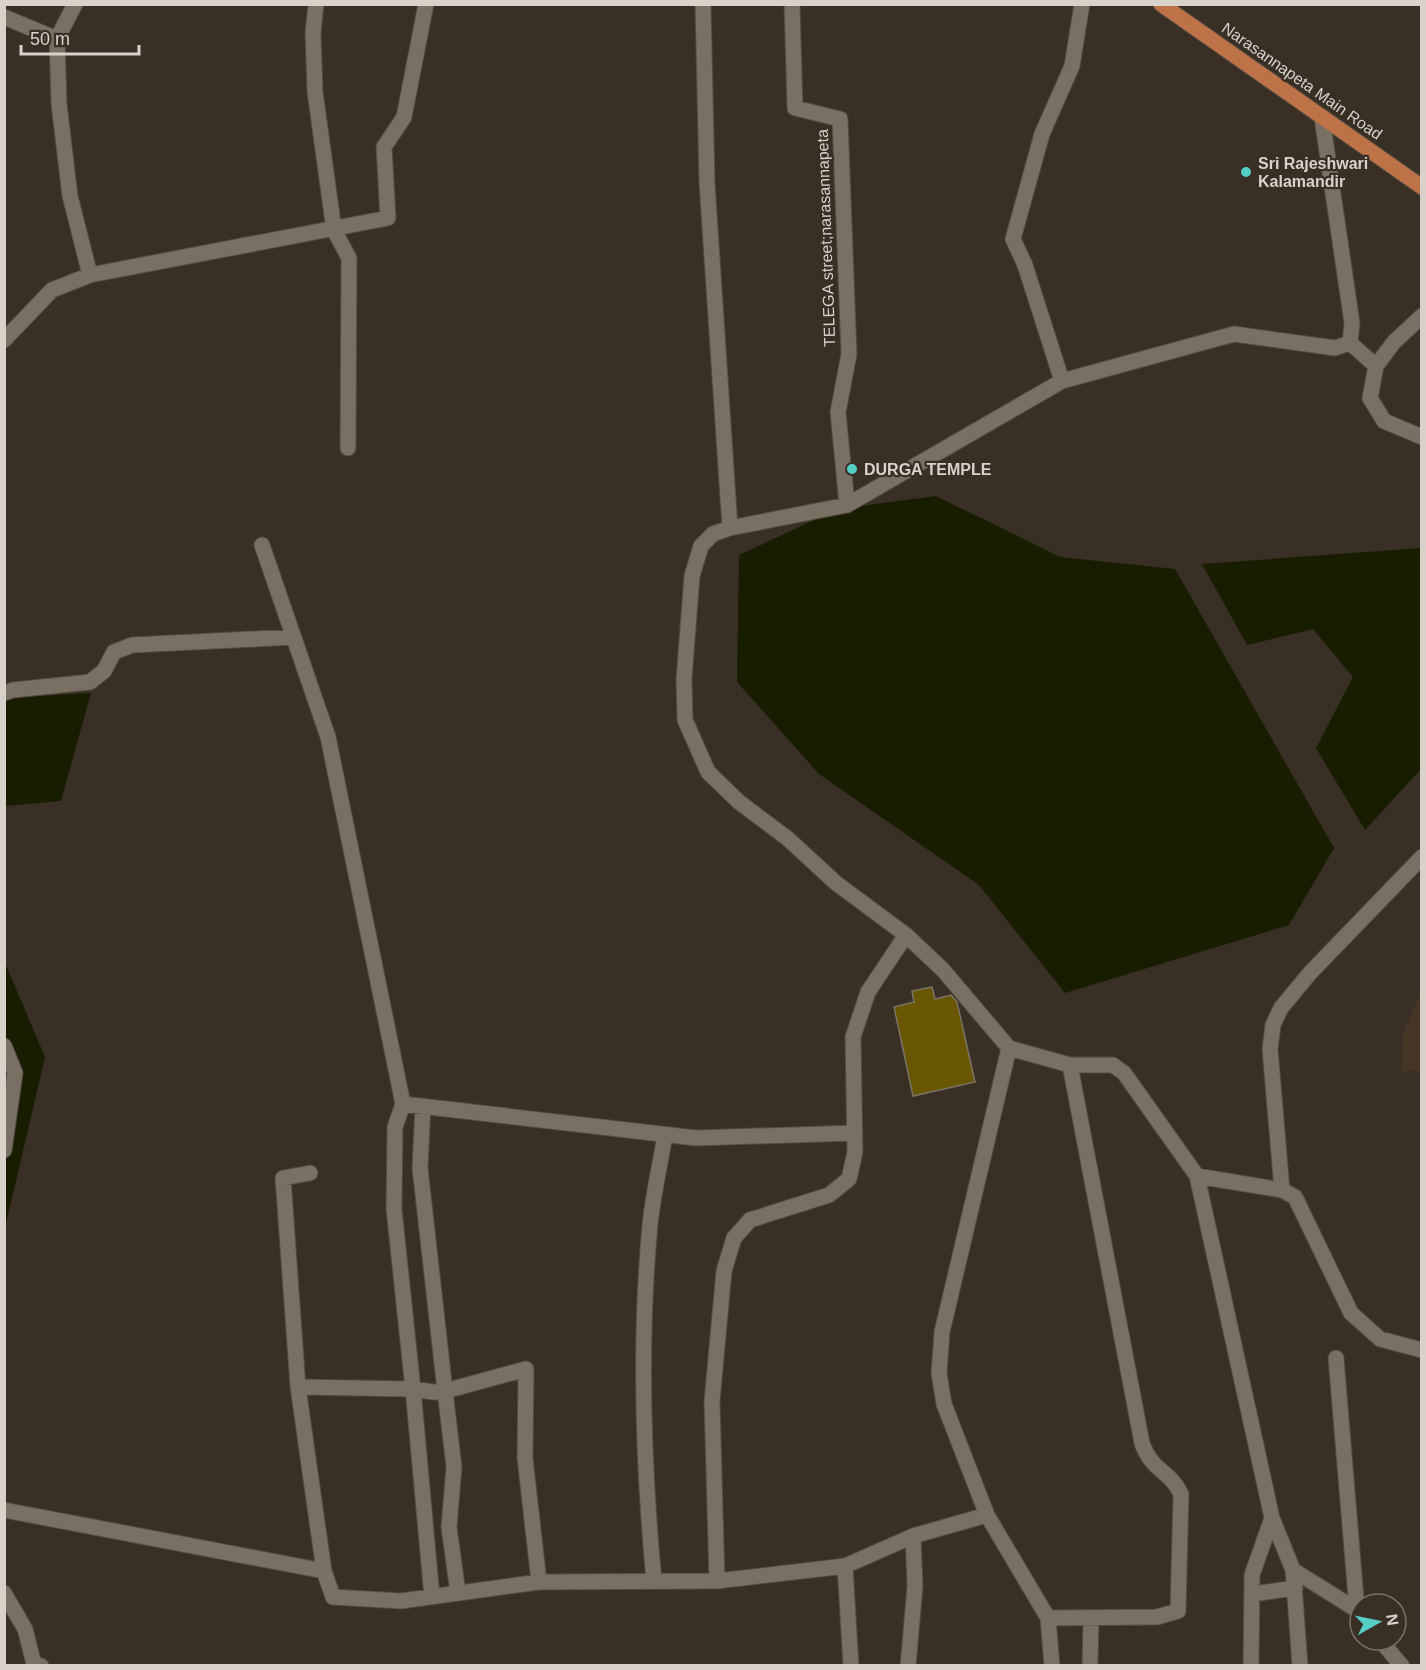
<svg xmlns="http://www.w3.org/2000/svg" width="1426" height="1670" font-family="Helvetica,sans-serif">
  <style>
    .built { fill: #443525 }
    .water { fill: #181d00 }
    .building { fill: #695603; stroke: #797566; stroke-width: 1.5 }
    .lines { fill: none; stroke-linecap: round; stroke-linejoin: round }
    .minor-casing { stroke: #544b42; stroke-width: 17 }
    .major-casing { stroke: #544b42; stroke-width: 17 }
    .minor { stroke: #7a6f63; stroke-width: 15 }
    .major { stroke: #be7247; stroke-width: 15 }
    .poi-dot { fill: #55cec6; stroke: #392f24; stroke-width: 2 }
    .labels { text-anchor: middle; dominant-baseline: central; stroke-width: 4.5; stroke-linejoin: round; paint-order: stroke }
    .street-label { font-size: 16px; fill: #d8d2cb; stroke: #392f24 }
    .poi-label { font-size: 16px; font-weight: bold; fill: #d8d2cb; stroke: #392f24; text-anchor: start }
  </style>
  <rect width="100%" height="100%" fill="#392f24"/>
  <!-- built -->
  <path class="built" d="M1421 991V1071H1402L1403 1034Z"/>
  <!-- water -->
  <path class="water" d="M936 496 1060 557 1175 569 1334 848 1289 925 1065 993 979 885 819 774 737 682 739 555 838 509Z
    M1421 548V769L1365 830 1316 748 1353 677 1313 629 1247 645 1202 564Z
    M91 693 61 801 5 806V698Z
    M5 963 45 1057 5 1228Z"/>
  <!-- building -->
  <path class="building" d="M932 987 935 999 951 995 957 1002 975 1082 913 1096 894 1007 914 1002 912 991Z"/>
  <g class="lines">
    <defs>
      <path id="minor" d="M75 4 57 39 59 104 70 196 90 275 388 218 384 147 404 117 426 4
        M316 4 313 33 315 92 334 230 349 258 348 448
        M703 4 707 183 730 528 713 534 701 546 692 576 684 679 685 720 708 772 739 802 787 838 836 883 906 935 943 970 1009 1048 1070 1065H1113L1124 1073 1197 1176 1272 1518 1293 1570 1300 1666
        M792 4 795 108 840 119 849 354 838 412 847 505
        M1082 4 1072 66 1042 134 1013 239 1025 265 1062 381 1234 334 1335 348 1350 343
        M4 17 57 39
        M1322 118 1352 323 1350 343
        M1422 316 1394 342 1376 366 1370 398 1384 421 1422 437
        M4 340 52 290 90 275
        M1350 343 1376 366
        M730 528 847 505 1062 381
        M262 545 328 737 403 1104 696 1138 854 1133
        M4 693 13 690 90 682 104 671 114 652 132 645 294 637
        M4 1046 15 1073 4 1150
        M1009 1048 942 1332 939 1373 944 1404 987 1515 1048 1618 1052 1666
        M403 1104 395 1127 394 1209 413 1389 433 1392 445 1391 454 1467 449 1527 458 1593
        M423 1106 420 1168 445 1391 526 1369 525 1458 539 1582
        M310 1173 283 1178 298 1387 324 1571 333 1597 401 1601 539 1582 717 1581 845 1566 913 1536 987 1515
        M1197 1176 1282 1190 1295 1197 1351 1313 1380 1339 1422 1350
        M1282 1190 1270 1049 1273 1025 1281 1008 1310 973 1422 857
        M1336 1358 1357 1610 1360 1613
        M298 1387 413 1389 432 1597
        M4 1510 324 1571
        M845 1566 851 1666
        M1293 1570 1357 1610
        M654 1581C643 1464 639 1343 650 1225 653 1195 660 1165 665 1135
        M717 1581 712 1401 724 1271 734 1238 750 1220 829 1195 849 1179 855 1152 853 1037 868 992 906 935
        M4 1593 25 1629 34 1664 41 1666
        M1252 1594 1295 1588
        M1048 1618 1157 1617 1178 1611 1181 1494C1170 1470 1152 1472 1142 1443L1070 1065
        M1380 1640 1402 1666
        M908 1666 915 1586 913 1536
        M1090 1666 1091 1618
        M1251 1666 1252 1575 1272 1518"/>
      <path id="major" d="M1161 4 1422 187"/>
    </defs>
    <!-- minor casing -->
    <use href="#minor" class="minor-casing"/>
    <!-- major casing -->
    <use href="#major" class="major-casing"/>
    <!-- minor -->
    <use href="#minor" class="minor"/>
    <!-- major -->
    <use href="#major" class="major"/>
  </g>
  <!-- markers -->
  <g class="poi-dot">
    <circle cx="1246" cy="172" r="6"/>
    <circle cx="852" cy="469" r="6"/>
  </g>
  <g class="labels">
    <!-- street labels -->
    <g class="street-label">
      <text transform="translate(1302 81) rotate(35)">Narasannapeta Main Road</text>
      <text transform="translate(826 238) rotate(-92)">TELEGA street;narasannapeta</text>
    </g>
    <!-- poi labels -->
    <g class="poi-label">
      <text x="1258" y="163">Sri Rajeshwari<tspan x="1258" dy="18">Kalamandir</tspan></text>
      <text x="864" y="469">DURGA TEMPLE</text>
    </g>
  </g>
  <!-- border -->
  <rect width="1426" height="1670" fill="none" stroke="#d8d2cb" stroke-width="12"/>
  <!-- north arrow -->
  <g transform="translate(1378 1622) rotate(81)"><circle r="28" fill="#392f24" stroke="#797067" stroke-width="1.5"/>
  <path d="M0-4.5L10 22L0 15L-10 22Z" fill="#55cec6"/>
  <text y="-9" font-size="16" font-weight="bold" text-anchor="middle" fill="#d8d2cb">N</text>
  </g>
  <!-- scale -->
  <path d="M21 45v9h118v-9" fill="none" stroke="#d8d2cb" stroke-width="3"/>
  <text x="30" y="45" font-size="18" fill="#d8d2cb" stroke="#392f24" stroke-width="4.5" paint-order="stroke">50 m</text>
</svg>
